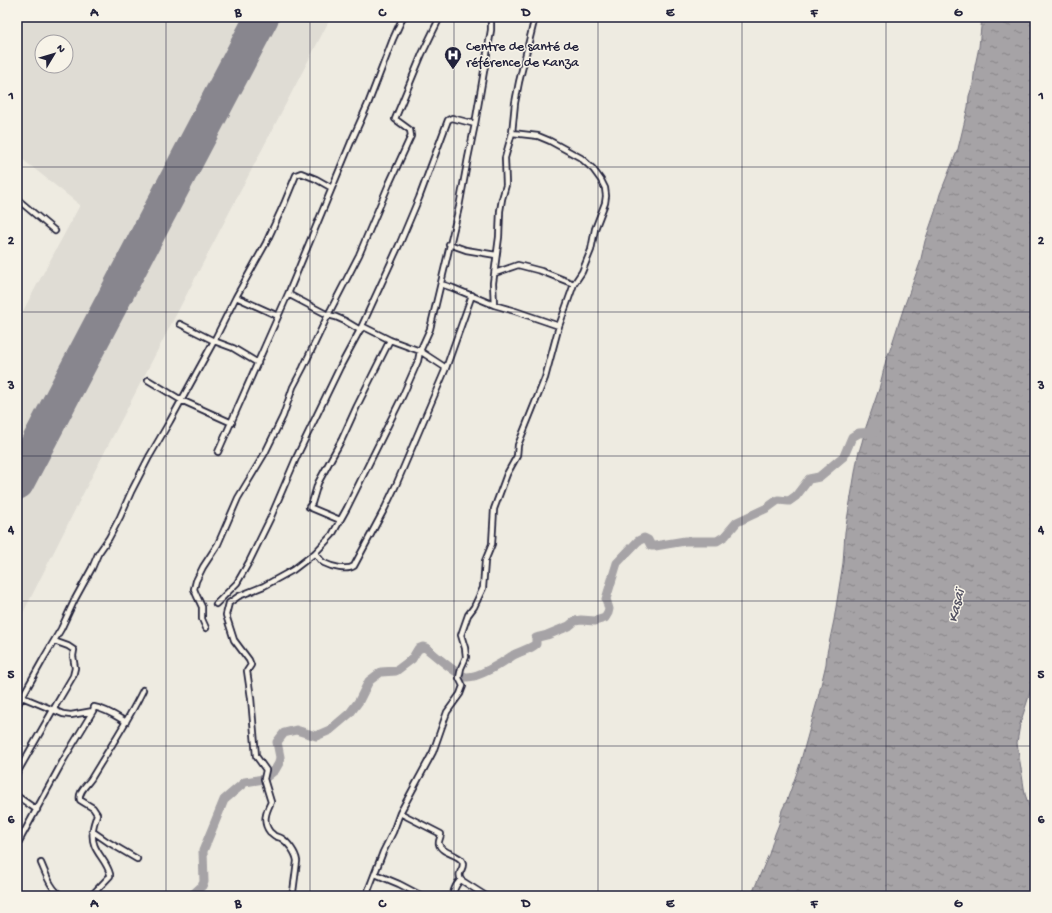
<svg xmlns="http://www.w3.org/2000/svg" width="1052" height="913" font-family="'Gochi Hand',sans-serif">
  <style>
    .built { fill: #dfdcd4; fill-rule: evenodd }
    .water { fill: url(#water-ripples); stroke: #716f7b }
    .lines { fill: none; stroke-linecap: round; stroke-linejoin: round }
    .river { stroke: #a6a3a6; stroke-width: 9 }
    .runway { stroke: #88868e; stroke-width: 34 }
    .minor-casing { stroke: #22223b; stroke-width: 8 }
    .minor { stroke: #f7f3e8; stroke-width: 4.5 }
    .grid { fill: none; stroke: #22223b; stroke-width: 1; stroke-opacity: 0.55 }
    .labels { text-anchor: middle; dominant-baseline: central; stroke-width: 3; stroke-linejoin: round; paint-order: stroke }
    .poi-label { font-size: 14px; fill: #22223b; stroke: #f7f3e8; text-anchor: start }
    .water-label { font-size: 15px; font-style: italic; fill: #504f60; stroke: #f7f3e8 }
    .neatline { fill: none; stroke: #22223b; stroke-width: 1.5 }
    .grid-label { font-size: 13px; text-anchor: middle; font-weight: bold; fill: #22223b }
  </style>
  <defs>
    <pattern id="water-ripples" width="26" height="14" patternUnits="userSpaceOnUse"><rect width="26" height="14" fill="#a6a3a6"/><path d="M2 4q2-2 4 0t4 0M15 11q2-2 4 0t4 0" fill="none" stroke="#878488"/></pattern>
  </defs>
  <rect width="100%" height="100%" fill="#eeebe1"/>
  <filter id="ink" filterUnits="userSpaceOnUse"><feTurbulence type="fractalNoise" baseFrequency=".025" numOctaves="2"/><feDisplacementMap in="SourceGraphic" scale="8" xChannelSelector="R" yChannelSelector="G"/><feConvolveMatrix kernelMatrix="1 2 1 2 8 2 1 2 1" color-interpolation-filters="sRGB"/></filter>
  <g filter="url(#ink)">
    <!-- built -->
    <path class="built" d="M17 17H331L89 482 17 625V322L80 205 17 155ZM42 42H66V66H42Z"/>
    <!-- water -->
    <path class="water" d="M982 17H1035V670L1029 696 1020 724 1017 743 1025 794 1035 824V896H751L769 854 775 834 779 824 782 810 787 800 799 767 817 702 826 664 827 653 834 620 843 563 845 532 858 455 862 442 865 430 879 389 886 360 891 347 904 307 920 263 925 241 935 212 940 194 958 149 968 107 969 96 973 84 975 66 979 47Z"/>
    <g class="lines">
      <!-- river -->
      <path class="river" d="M191 896 202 886 204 882 203 851 224 800 245 782 264 779 275 770 279 763 280 757 277 742 284 733 296 730 316 736 330 730 350 713 359 701 369 681 381 672 396 671 412 659 418 649 423 647 426 648C435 655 457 675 466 677 478 678 502 663 512 656 520 651 529 650 536 644V638L539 637 547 635 569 626 575 621 581 620 595 621 605 618 608 613 609 609 606 599 617 563 638 541 644 538 648 540 651 546H655L685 541H717L725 536 737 522 767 508 778 500 789 501 796 496 809 479 819 477 844 456 852 437 859 433 876 432"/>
      <!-- runway -->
      <path class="runway" d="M17 483 262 17"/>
      <defs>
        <path id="minor" d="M17 199 55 231
          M449 244 466 250 496 255
          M495 273 518 265 541 271 574 284
          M441 284 453 288 494 305 515 311 559 326
          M288 294 328 315 336 317 345 321 360 330 364 327 390 340 420 351 446 368
          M236 297 278 316
          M494 305 493 283 499 237 500 211 502 199 506 185 505 158 512 133 515 103 519 82 535 17
          M180 324 214 341 233 348 258 363
          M148 380 181 400 232 423
          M218 452 288 294 351 142 368 104 393 39 403 17
          M340 520 309 507 312 503 318 483 342 439 357 406 390 340
          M315 553C318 556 320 561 324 563 332 567 347 571 354 566L385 508 396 485 446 368 472 295
          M216 604 237 583 249 562 270 519 297 456 340 367 360 330 400 243 419 198 448 120 452 118 475 124
          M206 628 202 619V607L196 594 194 589 196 581 203 567 218 544 238 498 265 453 283 416 293 387 303 368 328 315 359 255 389 184 411 136 410 130 395 119 422 54 440 17
          M22 697 63 714 71 715 93 711 94 707C106 709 116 716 126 722
          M17 706 45 656 61 629 75 599 92 568 98 554 109 538 120 517 131 492 149 457 170 421 214 341 236 297 266 243 284 204 296 175 301 173 316 179 332 188
          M17 773 53 710 73 676 75 668 73 656 74 650 68 646 54 641
          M17 796 37 810
          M400 813 441 834C441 837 438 841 439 844 441 853 458 854 462 861 465 866 461 869 460 873 459 875 460 878 461 880 456 883 454 890 452 896
          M92 831 108 842 137 859
          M17 845 64 759 93 711
          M41 863C46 874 51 890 62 896
          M375 874 399 884 422 896
          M461 880 486 896
          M91 896 110 876V874C105 856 90 851 93 830 93 824 96 819 97 814L93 808 80 800C78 792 86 786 91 779 109 749 128 721 143 690
          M289 896 293 892 297 861C296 853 288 842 281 838 279 837 277 837 275 836 274 836 271 832 270 832 262 822 266 812 271 802L264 779 266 770 256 756 251 698 247 671 251 665 249 660 234 640 226 615 229 603 239 596 264 586 293 570 315 553 332 535 347 508 403 395 418 361 420 351 430 329 459 207 468 158 475 124 491 30V17
          M366 896 383 852 393 832 400 813 433 752 447 712 460 694 463 686 459 678 461 668 466 657 465 648 461 635 468 615 474 607 483 588 485 561 492 544 494 509 507 474 517 456 518 445 545 378 559 326 574 284 582 272 591 250 595 229 605 203 606 196 605 188 601 180 593 169 581 158 550 141 538 136 512 133"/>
      </defs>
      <!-- minor casing -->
      <use href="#minor" class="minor-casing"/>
      <!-- minor -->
      <use href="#minor" class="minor"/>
    </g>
  </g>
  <!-- grid -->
  <path class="grid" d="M166 17V896M310 17V896M454 17V896M598 17V896M742 17V896M886 17V896M17 167H1035M17 312H1035M17 456H1035M17 601H1035M17 746H1035"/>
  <!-- icons -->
  <defs>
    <symbol id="hospital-pin" viewBox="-11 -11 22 30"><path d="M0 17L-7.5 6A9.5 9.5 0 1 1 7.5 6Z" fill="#22223b" stroke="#f7f3e8"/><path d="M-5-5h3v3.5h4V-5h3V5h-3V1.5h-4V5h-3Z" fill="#fff"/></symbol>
  </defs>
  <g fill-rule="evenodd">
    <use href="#hospital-pin" x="443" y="45" width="20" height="27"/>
  </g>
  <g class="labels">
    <!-- poi labels -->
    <g class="poi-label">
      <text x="466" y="47">Centre de santé de<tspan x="466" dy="16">référence de Kanza</tspan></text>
    </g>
    <!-- water labels -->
    <g class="water-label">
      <text transform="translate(957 606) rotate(-77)">Kasaï</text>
    </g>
  </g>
  <!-- margin -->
  <rect width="1052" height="913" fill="none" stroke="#f7f3e8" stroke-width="44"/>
  <!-- north arrow -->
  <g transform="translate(54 54) rotate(52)"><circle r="19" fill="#f7f3e8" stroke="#a29fa3"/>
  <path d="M0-3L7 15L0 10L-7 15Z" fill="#22223b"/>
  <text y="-6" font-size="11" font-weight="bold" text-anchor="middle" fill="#22223b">N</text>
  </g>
  <rect x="22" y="22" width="1008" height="869" class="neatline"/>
  <g class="grid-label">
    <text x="94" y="16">A</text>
    <text x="238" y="16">B</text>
    <text x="382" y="16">C</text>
    <text x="526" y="16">D</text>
    <text x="670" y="16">E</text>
    <text x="814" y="16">F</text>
    <text x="958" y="16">G</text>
    <text x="11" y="99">1</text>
    <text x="1041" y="99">1</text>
    <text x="11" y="244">2</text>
    <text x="1041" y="244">2</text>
    <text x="11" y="389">3</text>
    <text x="1041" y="389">3</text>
    <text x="11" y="533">4</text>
    <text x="1041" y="533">4</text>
    <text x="11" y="678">5</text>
    <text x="1041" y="678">5</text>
    <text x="11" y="823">6</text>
    <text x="1041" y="823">6</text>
    <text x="94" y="907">A</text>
    <text x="238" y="907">B</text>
    <text x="382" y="907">C</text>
    <text x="526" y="907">D</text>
    <text x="670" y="907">E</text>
    <text x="814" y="907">F</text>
    <text x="958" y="907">G</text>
  </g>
</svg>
